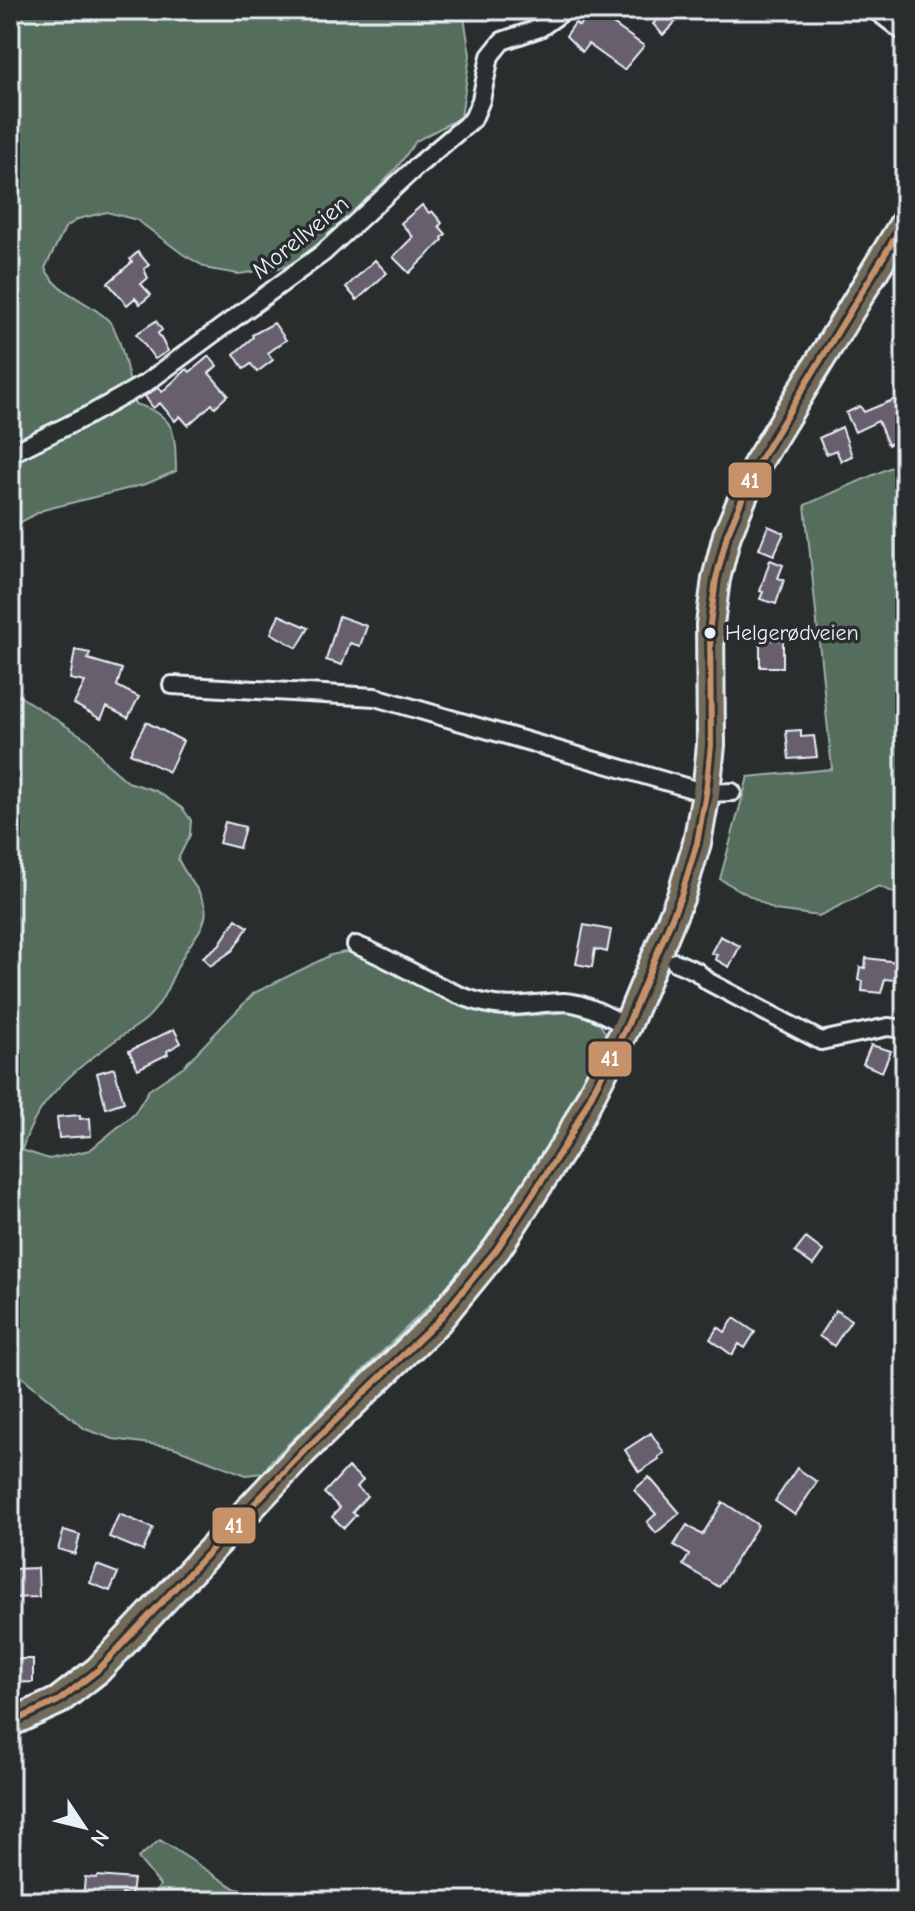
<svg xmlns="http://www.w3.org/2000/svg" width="915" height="1911" font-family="'Comic Neue',sans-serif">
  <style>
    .green { fill: #546d5b; stroke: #9eafaa; stroke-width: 2 }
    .building { fill: #685e6e; stroke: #e8f1f8; stroke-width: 2 }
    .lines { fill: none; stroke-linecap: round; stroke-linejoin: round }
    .street-casing { stroke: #e8f1f8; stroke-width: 22 }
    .primary-casing { stroke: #e8f1f8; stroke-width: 32 }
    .street { stroke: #2a2d2e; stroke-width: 16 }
    .primary { stroke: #726b5a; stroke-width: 26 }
    .bus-1-casing { stroke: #2a2d2e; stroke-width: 12 }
    .bus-1 { stroke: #c7916a; stroke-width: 6 }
    .bus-dot { fill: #e8f1f8; stroke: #2a2d2e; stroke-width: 3 }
    .labels { text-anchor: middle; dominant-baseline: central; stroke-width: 7; stroke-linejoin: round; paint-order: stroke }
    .bus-label { font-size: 22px; fill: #e8f1f8; stroke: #2a2d2e; text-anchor: start }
    .street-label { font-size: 24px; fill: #e8f1f8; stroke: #2a2d2e }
    .line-badge { stroke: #2a2d2e; stroke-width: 3 }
    .badge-label { font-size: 22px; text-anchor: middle; font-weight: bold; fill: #fff }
  </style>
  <rect width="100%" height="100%" fill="#2a2d2e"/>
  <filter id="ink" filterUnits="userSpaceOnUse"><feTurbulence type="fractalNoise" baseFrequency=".0125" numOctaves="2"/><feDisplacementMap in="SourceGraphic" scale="16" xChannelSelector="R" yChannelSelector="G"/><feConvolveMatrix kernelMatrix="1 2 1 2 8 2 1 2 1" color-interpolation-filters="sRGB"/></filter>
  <g filter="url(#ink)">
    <!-- green -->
    <path class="green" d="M10 10H463L470 55 461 117 416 141 398 166 357 212 298 260 285 267 239 274 209 269 184 255 137 220 107 212 78 219 65 228 45 268C58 295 87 299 108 320 122 334 129 383 135 404 177 415 175 434 176 471L146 484 43 510 10 528Z
      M905 461V898L879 886 819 916 775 910 720 879 748 777 832 769 805 505Z
      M10 690 88 740 106 763 128 782 156 791 182 808 191 820 190 835 178 859C185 876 201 889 205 907 209 922 194 938 186 951 172 973 167 1000 146 1019 137 1027 125 1033 116 1040 75 1069 36 1100 22 1150L49 1159 90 1150 134 1114 149 1090 184 1066 254 993 331 955 345 952 360 954 470 1009 511 1017 569 1012 597 1020 605 1032 603 1046 573 1114 496 1225 451 1284 271 1461 263 1473 246 1475 173 1447 113 1439 85 1429 10 1367Z
      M160 1840 236 1889 328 1901H152L160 1885 138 1858Z"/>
    <!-- building -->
    <path class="building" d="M591 10H624L613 24 644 46 624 70 588 44 582 52 566 36 575 23 579 26Z
      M666 10H687L663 35 653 24Z
      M422 205 429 213 432 211 442 223 439 226 446 234 442 238 443 240 409 273 393 257 413 237 401 223Z
      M138 252 149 265 144 269 148 278 141 284 151 295 140 304 135 298 127 305 108 283 132 262 130 259Z
      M375 260 387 273 357 300 346 287Z
      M156 321 162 330 158 333 168 351 155 359 136 334Z
      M274 323 286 340 268 353 273 360 257 372 251 364 244 369 234 354 253 337 252 335Z
      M209 356 217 366 209 373 228 395 215 407 212 404 188 425 180 416 175 421 160 403 153 408 145 396 159 387 162 392 187 369 190 372Z
      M905 395V437L888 445 878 421 855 432 846 413 860 406 864 412Z
      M842 427 852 456 841 461 836 450 826 454 819 438Z
      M768 526 784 533 774 555 759 549Z
      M770 560 783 565 778 578 784 580 776 604 760 599 763 592 760 591Z
      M279 615 309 628 297 648 271 633Z
      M339 616 367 626 360 646 350 643 342 665 326 660Z
      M760 640H783V667H760Z
      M75 650 90 653 88 659 122 669 117 686 139 697 128 718 107 707 101 719 74 704 85 682 70 679Z
      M146 722 183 741 169 772 130 753Z
      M801 730V737L814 736 817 757 789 759 786 731Z
      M225 822 245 827 239 848 219 843Z
      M236 919 248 927 233 950 210 966 203 957 219 945Z
      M584 925 611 930 607 952 595 949 592 967 576 964Z
      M720 936 740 946 729 967 715 959 717 955 711 953Z
      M866 958 905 963V981L885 979 881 993 862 991 863 981 858 980 860 967 865 968Z
      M174 1029 181 1043 167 1051 168 1054 138 1069 129 1051Z
      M871 1045 891 1051 882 1072 863 1064Z
      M114 1068 124 1102 106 1108 97 1073Z
      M80 1115V1119L90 1118 91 1136 59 1138 57 1117Z
      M806 1238 823 1251 813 1265 795 1252Z
      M836 1310 851 1320 834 1346 819 1336Z
      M734 1318 755 1332 745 1348 739 1344 732 1355 710 1339 718 1327 725 1332Z
      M651 1433 664 1453 658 1457 659 1459 639 1472 625 1450Z
      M348 1467 363 1480 357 1487 367 1496 352 1512 356 1515 344 1528 332 1517 340 1508 324 1493Z
      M797 1468 817 1482 795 1515 775 1501Z
      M649 1477 680 1513 656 1533 647 1522 656 1514 634 1490Z
      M723 1502 758 1525 719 1587 683 1565 689 1555 674 1545 687 1525 702 1535Z
      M119 1514 153 1528 143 1551 109 1537Z
      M64 1530 80 1535 75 1554 58 1549Z
      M97 1565 118 1573 110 1591 90 1583Z
      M38 1568 39 1597 10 1598V1569Z
      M10 1659H33V1682L10 1683Z
      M97 1876 133 1879 131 1895 122 1894 121 1901H83L85 1877 96 1878Z"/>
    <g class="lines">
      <defs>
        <path id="street" d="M875 10 905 33
          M10 454 89 415 146 383 323 253 415 168 473 119 481 100 490 56 502 41 540 28 565 10
          M172 685 375 697 706 793 732 792
          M356 945C398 961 441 993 484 1003 512 1010 536 1002 564 1002 586 1003 607 1016 627 1026
          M675 962 696 971 709 982 821 1041 888 1027 905 1029"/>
        <path id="primary" d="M10 1723 58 1701 98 1670 303 1452 438 1321 497 1249 568 1140 627 1026 681 896 697 843 706 793 711 745 710 624 716 579 727 535 756 466 905 221"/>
      </defs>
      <!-- street casing -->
      <use href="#street" class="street-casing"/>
      <!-- primary casing -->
      <use href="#primary" class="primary-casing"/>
      <!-- street -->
      <use href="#street" class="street"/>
      <!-- primary -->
      <use href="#primary" class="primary"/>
      <defs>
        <path id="bus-1" d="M10 1723 58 1701 98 1670 303 1452 438 1321 497 1249 568 1140 627 1026 681 896 697 843 706 793 711 745 710 624 716 579 727 535 756 466 905 221"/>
      </defs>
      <!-- bus-1 casing -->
      <use href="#bus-1" class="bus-1-casing"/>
      <!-- bus-1 -->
      <use href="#bus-1" class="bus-1"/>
    </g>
  </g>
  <!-- markers -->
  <circle class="bus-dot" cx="710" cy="633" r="7"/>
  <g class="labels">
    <!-- bus labels -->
    <g class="bus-label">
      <text x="725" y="633">Helgerødveien</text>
    </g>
    <!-- street labels -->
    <g class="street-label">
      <text transform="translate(300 237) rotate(-39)">Morellveien</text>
    </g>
  </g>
  <g class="line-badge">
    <rect x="727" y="461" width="46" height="38" rx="8" fill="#c7916a"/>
    <rect x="587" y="1040" width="46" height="38" rx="8" fill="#c7916a"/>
    <rect x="211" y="1506" width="46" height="39" rx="8" fill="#c7916a"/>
  </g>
  <g class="badge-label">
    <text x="750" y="488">41</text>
    <text x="610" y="1066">41</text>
    <text x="234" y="1533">41</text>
  </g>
  <!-- margin -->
  <rect width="915" height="1911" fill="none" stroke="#2a2d2e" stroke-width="40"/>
  <rect x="20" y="20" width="875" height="1871" fill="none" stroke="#e8f1f8" stroke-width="3" filter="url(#ink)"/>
  <!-- north arrow -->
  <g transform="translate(84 1827) rotate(125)" stroke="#2a2d2e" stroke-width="6" paint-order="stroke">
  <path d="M0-6L14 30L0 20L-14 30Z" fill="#e8f1f8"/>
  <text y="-12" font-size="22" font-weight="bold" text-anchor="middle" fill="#e8f1f8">N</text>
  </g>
</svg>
